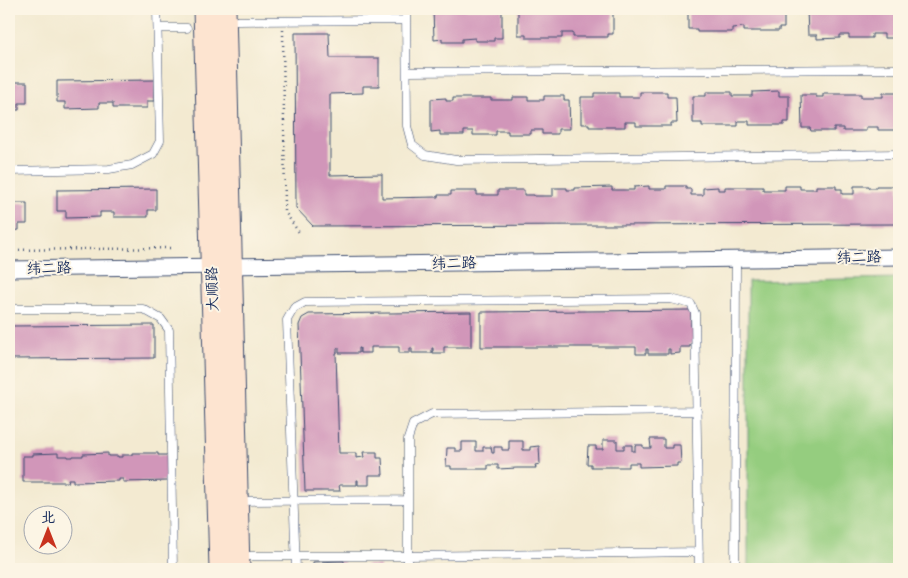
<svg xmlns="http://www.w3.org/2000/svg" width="908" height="578" font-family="'Shantell Sans','LXGW WenKai TC',sans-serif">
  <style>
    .green { fill: #95cd7f; stroke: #587e6e }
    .building { fill: #d196b9 }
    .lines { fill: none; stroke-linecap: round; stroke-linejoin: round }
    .lane-casing { stroke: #3b4b6f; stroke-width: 9 }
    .street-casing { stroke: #3b4b6f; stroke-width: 17 }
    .secondary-casing { stroke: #3b4b6f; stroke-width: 23 }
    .path { stroke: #3b4b6f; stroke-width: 2.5; stroke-dasharray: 1 4; stroke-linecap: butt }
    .lane { stroke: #fff; stroke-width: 8 }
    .street { stroke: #fff; stroke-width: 15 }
    .secondary { stroke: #fde4d0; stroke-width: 21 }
    .labels { text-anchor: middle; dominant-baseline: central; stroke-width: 4; stroke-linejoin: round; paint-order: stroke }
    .street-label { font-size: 15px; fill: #1b2f5e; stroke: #fcf5e5 }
  </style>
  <rect width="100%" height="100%" fill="#fcf5e5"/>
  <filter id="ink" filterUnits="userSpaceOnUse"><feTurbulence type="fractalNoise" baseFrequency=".02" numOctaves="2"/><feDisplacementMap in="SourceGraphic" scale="10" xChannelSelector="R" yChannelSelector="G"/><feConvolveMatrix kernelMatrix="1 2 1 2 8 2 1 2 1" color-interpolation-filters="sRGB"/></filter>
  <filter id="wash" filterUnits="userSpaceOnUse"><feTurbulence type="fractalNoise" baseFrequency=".0096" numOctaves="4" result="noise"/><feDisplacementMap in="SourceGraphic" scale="20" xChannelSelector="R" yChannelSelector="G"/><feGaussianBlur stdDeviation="1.12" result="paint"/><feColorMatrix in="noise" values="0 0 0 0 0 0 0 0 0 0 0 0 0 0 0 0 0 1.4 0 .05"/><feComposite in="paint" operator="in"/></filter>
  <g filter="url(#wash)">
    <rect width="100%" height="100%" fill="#f3ead1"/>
    <!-- green -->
    <path class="green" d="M899 278V569H748V281Z"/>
    <g id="blocks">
      <!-- building -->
      <path class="building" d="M433 9H502V38H494V41H475V38L462 39V42H442V39L434 40Z
        M518 9H613V34H608V37H573V33H562V38H526V35H518Z
        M688 9H784V28H779V31H744V27L732 28V32H697V29H688Z
        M807 9H899V38H884V34H872V38H849V35H840V38L817 39V35H808Z
        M295 33H329L330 58H379V86H363V93L330 94V175L382 174V198L438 197V195H451V191H477V195H498V190H524V195H534V196H553V188H567V190H575V188L612 187V190H634V187L649 186V189H666V186H686V189H691V195H703V188L718 187V190H725V187H763V190H785V186H800V189H816V186H836V189H842V194H854V186H869V188H876V186H899V224L313 226 296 208Z
        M155 80V101H147V108H113V103H99V108L65 109V102H57V81Z
        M9 82H27V103H19V110H9Z
        M779 91V96H789V122H784V125H749V121H738V126H702V123H693V96H706V92H732V96H752V92Z
        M640 92H667V97H676L677 123H671V126H636V122H625V127H589V124H581V97H594V93H619V97H640Z
        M883 93H898V96H899V130H878V127H866V131H843V128H834V131H811L810 128H802L801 95H816V97H823V94H861V97H883Z
        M544 96H564V100H569L570 129H558V134H542V130H531V134H508V131H496V135H473V131H464V135H440V131L431 132V99L446 98V101H453V98H491V100H513V97H528V100H544Z
        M156 189V210H148V217H114V212H100V217L66 218V211H57V190Z
        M9 203H27V224H19V230L9 231Z
        M691 310V326H694V344H690V347H680V353L670 354V349H668V354H648V349H646V354H636V347H481V312Z
        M471 312V347H444V353H433V348H432V353H412V348H410V353H399V347H371V353H360V348H359V353H339V348H337V353H336L339 453H356V458L364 457 363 452H377V458H382L383 475H369V485H358V480H357V485H339L340 491H305L299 325 302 318 309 314Z
        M154 325V358L9 359V326Z
        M650 439H664V448H672V445H680L681 463H677V466L639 467V463H629V467H591V464H587L588 446H596V449H603V440H617V449H624V445H632V451H635V445H643V448H651Z
        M509 441H523V450H530V447L539 446 540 464 535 465 536 468H517L498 469V465H488V469H451V466H446L447 448H455V451H462V442H476V451H483V447H491L492 453H494V447H502V450H509Z
        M58 453V456H68V457H73V456H83V454L108 453V456H118V457H122V455H132V453H158V455H168V481L123 482V479H119V481L73 482V479H68L69 482H23V456H33V454Z
        M344 561V567H358V569H313V562Z
        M365 565H380V569H366Z"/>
    </g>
  </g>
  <g filter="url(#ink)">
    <use href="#blocks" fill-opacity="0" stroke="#3b4b6f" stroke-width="1"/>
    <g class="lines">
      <defs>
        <path id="lane" d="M406 9 407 126 412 145 425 155 456 160 899 154
          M237 21 406 20
          M158 28H187
          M407 72 899 69
          M9 171 109 169 132 165 153 154 160 141 157 9
          M9 309H143L161 319 169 330 173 569
          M239 501 408 500
          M240 556H408L699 552
          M296 569 287 320 294 308 305 302 671 299 691 304 695 313 699 569
          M408 569V439L413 424 432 414 697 411
          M735 569 736 259"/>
        <path id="street" d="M9 269 899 257"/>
        <path id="secondary" d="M204 9 220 569
          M225 9 239 569"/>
      </defs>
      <!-- lane casing -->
      <use href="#lane" class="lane-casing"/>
      <!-- street casing -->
      <use href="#street" class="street-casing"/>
      <!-- secondary casing -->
      <use href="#secondary" class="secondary-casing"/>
      <!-- path -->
      <path class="path" d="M283 30 285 212 300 234
        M9 250 172 248"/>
      <!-- lane -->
      <use href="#lane" class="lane"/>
      <!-- street -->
      <use href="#street" class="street"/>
      <!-- secondary -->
      <use href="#secondary" class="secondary"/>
    </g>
  </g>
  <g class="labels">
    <!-- street labels -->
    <g class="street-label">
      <text transform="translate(859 257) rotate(-1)">纬二路</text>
      <text transform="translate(454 263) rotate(-1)">纬二路</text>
      <text transform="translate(49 268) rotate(-1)">纬二路</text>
      <text transform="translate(212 289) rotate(-92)">大顺路</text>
    </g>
  </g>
  <!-- margin -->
  <rect width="908" height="578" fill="none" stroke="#fcf5e5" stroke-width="30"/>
  <!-- north arrow -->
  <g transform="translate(48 530)"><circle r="24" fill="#fcf5e5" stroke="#a2a6af"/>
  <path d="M0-4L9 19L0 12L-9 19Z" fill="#c8321e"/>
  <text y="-8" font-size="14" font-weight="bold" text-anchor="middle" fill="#1b2f5e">北</text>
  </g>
</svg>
